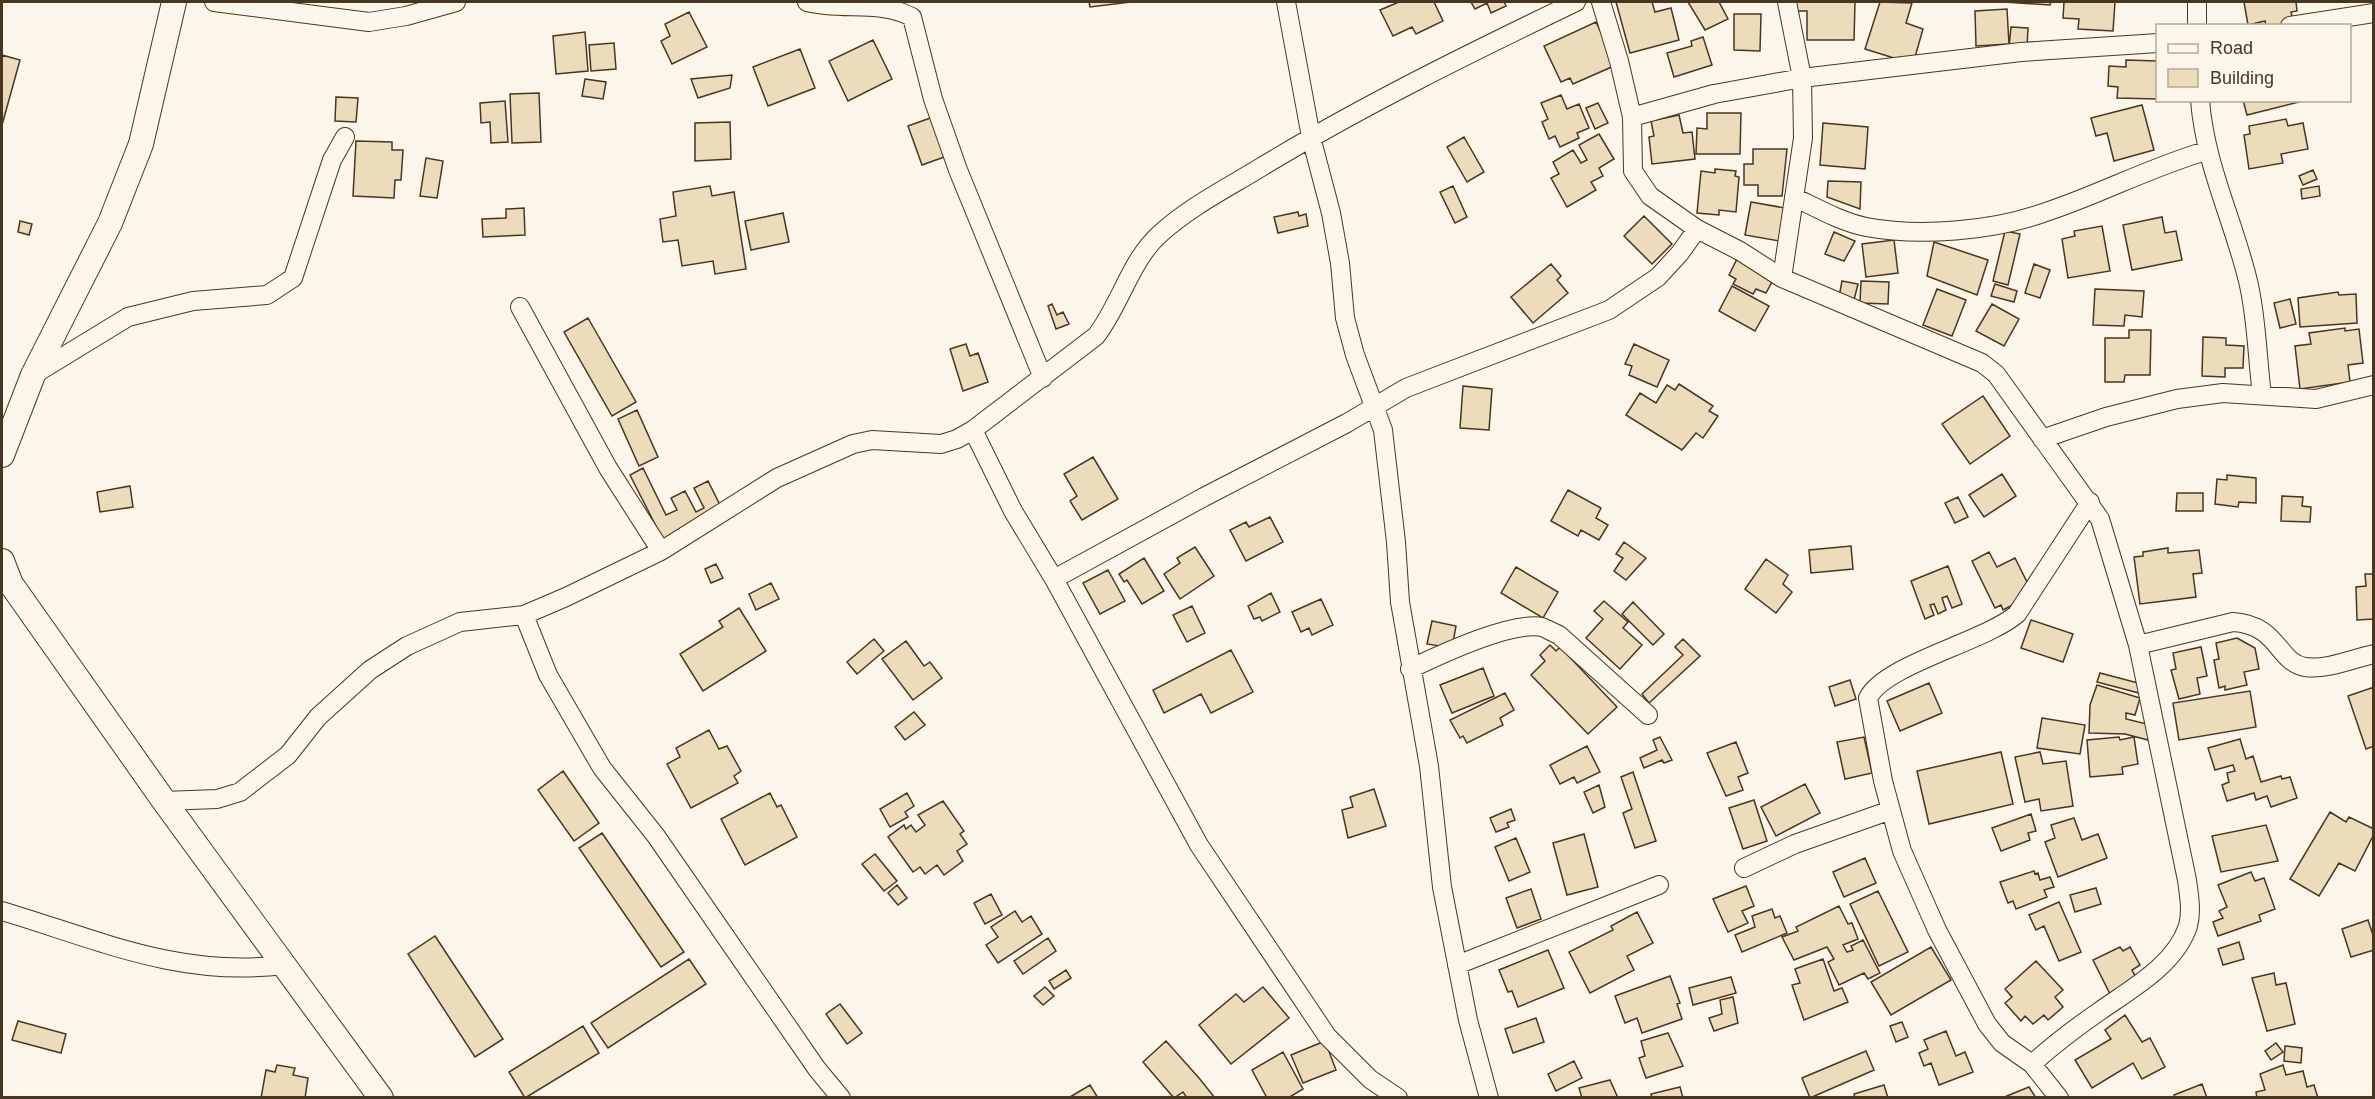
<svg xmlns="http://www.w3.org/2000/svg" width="2375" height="1099" font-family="Arial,sans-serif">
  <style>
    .building { fill: #ecdcbc; stroke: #4a3520; stroke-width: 1.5 }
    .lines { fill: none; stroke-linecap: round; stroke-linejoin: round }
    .minor-casing { stroke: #4a3520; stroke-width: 20 }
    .tertiary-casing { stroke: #4a3520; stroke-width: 26 }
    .minor { stroke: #fbf6e9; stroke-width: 18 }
    .tertiary { stroke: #fbf6e9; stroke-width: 24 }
  </style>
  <rect width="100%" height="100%" fill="#fbf6e9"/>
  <!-- building -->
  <path class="building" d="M1089 2H1131L1090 7Z
    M1399 2H1434L1443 21 1416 34 1412 27 1393 36 1380 10Z
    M1471 2H1504L1506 6 1491 13 1487 3 1475 9Z
    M1616 2H1652L1655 12 1671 8 1679 40 1630 53Z
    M1688 2H1719L1728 19 1705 30Z
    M1792 2H1855L1854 40H1807V11H1792Z
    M1880 2 1912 3 1906 23 1923 29 1913 64 1865 49Z
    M2003 2H2051L2050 5Z
    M2064 2H2115L2113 31 2078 29 2079 19 2063 18Z
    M2244 2H2296L2297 11 2291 12 2294 24 2266 26 2265 21 2248 25Z
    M2007 9 2009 44 1976 46 1975 11Z
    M689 12 707 47 672 64 661 41 670 36 665 24Z
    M1734 14H1761L1760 51 1734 50Z
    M1596 22 1616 65 1573 84 1570 78 1561 82 1544 46Z
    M2011 27 2028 28 2027 48 2009 47Z
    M585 32 588 71 556 74 553 36Z
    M1703 37 1712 65 1674 77 1667 53 1692 46 1691 41Z
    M873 40 892 79 848 101 829 61Z
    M614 43 616 69 591 71 589 45Z
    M800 49 815 88 768 106 753 67Z
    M2 55 20 60 2 125Z
    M2126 60 2158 61V99L2117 98 2118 87 2108 86 2109 66 2126 67Z
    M732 75 730 88 698 98 691 79Z
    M585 79 606 82 603 99 582 96Z
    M539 93 541 142 512 143 510 94Z
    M1561 95 1567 109 1579 104 1589 128 1577 133 1579 138 1560 147 1555 136 1549 139 1542 122 1548 119 1541 103Z
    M336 97 358 98 356 122 335 121Z
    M2243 100H2303V101L2247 115Z
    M505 101 508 142 491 143 490 122 481 123 480 103Z
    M1598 103 1608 123 1595 129 1586 108Z
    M2142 105 2154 150 2114 161 2107 133 2096 136 2091 118Z
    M1707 113H1741L1740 154H1696L1697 128 1707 129Z
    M1679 115 1683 133 1692 132 1695 159 1652 164 1649 137 1654 136 1651 121Z
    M933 117 947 156 922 165 908 126Z
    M2286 119 2288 126 2303 123 2308 149 2281 154 2283 163 2249 169 2244 135 2250 134 2249 126Z
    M730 122 731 159 695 161V123Z
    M1823 123 1868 127 1865 169 1820 165Z
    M1599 134 1614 159 1599 168 1603 176 1591 182 1596 190 1567 207 1551 178 1559 174 1553 162 1573 150 1581 163 1587 160 1579 145Z
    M1464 137 1484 172 1467 182 1447 147Z
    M356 141 392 142V150H403L401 180H395L394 198 353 196Z
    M1753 149H1787L1782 196H1758V185H1744V164H1753Z
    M426 158 443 161 437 198 420 196Z
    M1715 169 1736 171 1735 176 1739 177 1736 212 1719 210V215L1697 213 1701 171 1715 173Z
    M2313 170 2317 179 2303 185 2299 176Z
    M1828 181 1861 182 1860 209 1827 197Z
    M710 186 712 196 734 192 746 269 715 274 713 261 682 266 678 240 663 242 660 219 676 216 673 192Z
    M1453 186 1467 217 1455 223 1440 192Z
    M2319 186 2320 196 2302 199 2301 189Z
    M1751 202 1785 208 1779 241 1745 235Z
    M524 208 525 235 483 237 482 219 506 218V209Z
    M1298 212 1299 216 1306 214 1308 226 1278 233 1274 217Z
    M783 213 789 242 751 250 745 221Z
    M1644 216 1672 244 1652 264 1624 236Z
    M2162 217 2165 233 2176 231 2182 260 2132 270 2123 225Z
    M20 221 32 224 29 235 18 232Z
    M2102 226 2110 271 2068 278 2062 239 2075 236 2074 231Z
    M2005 231 2020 234 2008 285 1993 281Z
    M1834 232 1855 241 1844 261 1825 254Z
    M1894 240 1898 273 1866 277 1862 244Z
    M1934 242 1988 260 1977 295 1927 276Z
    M1738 257 1775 276 1766 293 1756 289 1753 294 1733 284 1736 279 1729 275Z
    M1551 264 1561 276 1557 280 1568 293 1533 323 1511 297Z
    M2034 264 2050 270 2040 298 2025 293Z
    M1842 281 1858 284 1854 300 1839 297Z
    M1861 281 1889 282 1888 304 1860 303Z
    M1995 284 2017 291 2014 302 1991 296Z
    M1732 286 1769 306 1755 331 1719 311Z
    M1937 289 1966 300 1952 336 1923 325Z
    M2095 289 2144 291 2142 317 2125 315 2124 326 2093 325Z
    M2338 292 2339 295 2356 294 2357 323 2300 327 2298 298Z
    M2290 299 2296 324 2280 328 2274 303Z
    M1052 304 1057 315 1063 312 1069 324 1056 329 1048 306Z
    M1992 304 2019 319 2004 346 1976 331Z
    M588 318 636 402 612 416 564 332Z
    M2345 328V331L2359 329 2363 363 2348 365 2350 382 2300 389 2295 346 2311 344 2309 333Z
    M2129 330H2151L2150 375H2125L2124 382H2105V338H2129Z
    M2203 337 2226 338V345L2244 346 2243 368H2225V377L2202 376Z
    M966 344 970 356 978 353 988 382 963 391 950 349Z
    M1634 344 1669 360 1657 387 1629 375 1632 366 1625 364Z
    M1679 384 1713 406 1709 411 1718 416 1703 438 1696 433 1682 450 1626 415 1640 393 1656 403 1667 385 1675 390Z
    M1463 386 1492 389 1489 430 1460 428Z
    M1983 396 2010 436 1970 464 1942 424Z
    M637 410 658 457 639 466 618 419Z
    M1093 457 1118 499 1082 520 1070 501 1077 496 1064 474Z
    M643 468 666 515 677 510 671 498 685 491 696 512 704 508 694 488 708 481 722 509 663 540 630 475Z
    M2002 474 2016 496 1984 517 1969 495Z
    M2227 475 2256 478V503L2239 502 2238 507 2215 504 2217 479 2227 480Z
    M130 486 133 507 100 512 97 492Z
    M1568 490 1601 508 1596 518 1608 525 1599 540 1581 530 1578 536 1551 521Z
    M2177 493H2203V511H2176Z
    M2282 496 2303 497 2302 506 2311 507 2310 522 2281 521Z
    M1958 497 1968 517 1955 523 1945 503Z
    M1270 517 1283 542 1246 561 1230 530 1246 522 1249 527Z
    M1624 542 1646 558 1626 580 1614 571 1623 558 1616 554Z
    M1851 546 1853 569 1811 573 1809 550Z
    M1195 547 1214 576 1180 599 1164 574 1180 563 1177 558Z
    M2168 548V553L2199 550 2202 573 2193 574 2196 597 2140 604 2134 557 2143 556V552Z
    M1989 552 1997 567 2015 558 2031 590 2024 599 2003 610 2001 605 1995 608 1972 561Z
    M1144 558 1164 591 1142 604 1127 580 1124 582 1119 574Z
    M1766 559 1788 575 1783 584 1792 592 1776 613 1745 589Z
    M716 564 723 578 711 583 705 569Z
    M1948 566 1962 604 1952 608 1947 596 1942 598 1946 610 1938 614 1934 604 1930 605 1934 615 1925 619 1911 581Z
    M1516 567 1558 592 1543 618 1501 593Z
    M1108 570 1125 601 1100 614 1083 583Z
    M2365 574H2374V619L2357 620 2356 587 2366 586Z
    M771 583 779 599 756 610 749 594Z
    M1271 593 1280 612 1262 621 1260 617 1254 619 1248 606Z
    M1321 599 1333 625 1312 635 1309 628 1301 632 1292 612Z
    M1604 601 1628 622 1623 628 1642 645 1620 669 1586 638 1603 619 1594 611Z
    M1633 602 1664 634 1653 645 1622 614Z
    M1192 606 1205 633 1187 642 1173 615Z
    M739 608 766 651 703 691 680 654 723 627 719 621Z
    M2031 620 2073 634 2063 662 2021 648Z
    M1432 621 1456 626 1452 648 1427 644Z
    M2237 638 2255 648 2259 669 2244 672 2247 685 2225 690V686L2219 688 2214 660 2219 659 2216 643Z
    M874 639 884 651 857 674 847 662Z
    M1683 639 1700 656 1649 703 1642 694 1683 655 1675 647Z
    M906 641 924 666 930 662 942 678 913 700 882 659Z
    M1550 645 1556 651 1560 647 1617 707 1588 734 1531 675 1545 661 1540 655Z
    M2201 647 2207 676 2197 678 2200 694 2179 699 2171 670 2176 669 2173 653Z
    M1231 650 1253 692 1211 713 1201 694 1164 713 1153 690Z
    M1483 668 1494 696 1452 713 1440 685Z
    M2100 673 2142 684 2139 693 2097 682Z
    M1850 680 1856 699 1835 706 1829 687Z
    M1929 683 1942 713 1900 731 1887 701Z
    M2097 685 2140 698 2135 715 2126 713V719L2151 725 2148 740 2125 734 2089 733 2090 705Z
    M2374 687V746L2366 749 2348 696Z
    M2250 691 2256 727 2179 740 2173 703Z
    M1505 693 1514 710 1500 718 1503 725 1467 743 1463 736 1460 738 1450 720Z
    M914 712 925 725 905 740 895 727Z
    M2042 718 2085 725 2080 754 2037 748Z
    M709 730 719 749 727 746 741 771 734 776 738 783 691 808 667 764 680 757 676 748Z
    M1660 737 1672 760 1664 763 1662 760 1644 768 1640 758 1657 750 1653 740Z
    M1864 737 1872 773 1845 779 1837 742Z
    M2119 737 2120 740 2134 737 2138 764 2122 767 2123 774 2090 777 2087 740Z
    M2240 739 2246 759 2253 756 2261 782 2281 776 2282 779 2290 777 2297 798 2271 807 2267 796 2256 800 2254 793 2227 801 2222 785 2229 782 2227 773 2235 771 2233 765 2215 770 2208 748Z
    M1736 742 1748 773 1738 777 1743 790 1726 796 1707 753Z
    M1587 746 1600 772 1577 783 1574 777 1560 784 1550 765Z
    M2001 752 2013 804 1929 824 1917 771Z
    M2040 752 2043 764 2066 761 2073 806 2041 811 2039 799 2025 802 2015 757Z
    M563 771 599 823 574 841 538 790Z
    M1633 772 1656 841 1635 848 1623 813 1632 809 1621 777Z
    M1805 784 1820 813 1776 836 1761 807Z
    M1599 785 1605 807 1593 813 1584 792Z
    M1374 789 1386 826 1348 838 1342 810 1353 807 1350 797Z
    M770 793 777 807 781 805 797 837 745 865 721 819Z
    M907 793 914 806 905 812 908 817 890 827 880 809Z
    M1754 800 1767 841 1743 849 1729 808Z
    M943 801 964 831 960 834 967 844 957 851 963 861 944 875 937 865 925 874 920 867 913 872 888 837 904 825 906 829 911 825 916 832 925 825 918 815Z
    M1511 809 1515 820 1507 823 1509 827 1496 832 1490 818Z
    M2330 812 2346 822 2349 817 2374 829V834L2355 871 2339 863 2319 896 2290 879Z
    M2031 814 2036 831 2028 833 2030 840 2001 851 1992 828Z
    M2074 818 2082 840 2098 834 2107 858 2058 877 2045 842 2055 838 2051 825Z
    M2266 825 2278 861 2221 872 2212 836Z
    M602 833 684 952 661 967 579 848Z
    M1584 834 1598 887 1567 895 1553 843Z
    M1516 838 1530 872 1509 881 1495 847Z
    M875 854 897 881 884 891 862 864Z
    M1865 858 1876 883 1844 897 1833 872Z
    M2034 871 2035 874 2038 873 2040 880 2050 877 2054 887 2044 890 2047 897 2016 909 2013 901 2008 903 2000 882Z
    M2251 872 2255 881 2264 878 2275 909 2259 915 2261 921 2218 936 2213 922 2223 918 2219 911 2227 907 2218 885Z
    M897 885 907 898 898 905 888 893Z
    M1746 886 1754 906 1742 911 1748 923 1728 932 1713 899Z
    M2096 888 2101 904 2075 912 2070 895Z
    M1531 889 1541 919 1517 928 1506 898Z
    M1878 891 1908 952 1879 966 1850 904Z
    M991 894 1002 915 985 924 974 903Z
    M2059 902 2081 952 2059 961 2044 926 2036 930 2029 915Z
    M1839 906 1848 924 1852 923 1858 939 1843 945 1847 952 1853 950 1851 946 1863 940 1880 973 1868 979 1864 973 1839 985 1828 962 1834 959 1827 947 1794 960 1782 937 1798 931 1796 927Z
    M1772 909 1775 918 1780 916 1787 933 1742 952 1735 935 1755 927 1752 916Z
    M1015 911 1022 922 1031 916 1042 934 998 963 986 945 998 937 991 927Z
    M1637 912 1653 943 1627 956 1634 970 1590 993 1569 952 1613 930 1611 926Z
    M2368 920 2374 938V950L2351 957 2342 929Z
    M435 936 503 1039 475 1057 408 954Z
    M1048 938 1056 951 1023 974 1014 961Z
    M2239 942 2244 959 2223 965 2218 949Z
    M1931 947 1951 980 1891 1015 1871 982Z
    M2120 947 2123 951 2130 947 2140 965 2132 970 2137 980 2110 994 2093 960Z
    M1548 950 1564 988 1518 1007 1512 991 1508 992 1499 970Z
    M689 959 706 984 608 1048 591 1023Z
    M1823 959 1834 991 1842 988 1848 1002 1804 1020 1792 985 1800 983 1795 969Z
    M2036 961 2063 990 2055 997 2063 1007 2048 1020 2044 1015 2033 1024 2025 1016 2021 1021 2005 1003 2012 997 2005 989Z
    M1066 970 1071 978 1054 989 1049 981Z
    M2274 973 2276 985 2286 983 2295 1024 2267 1031 2252 978Z
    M1670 976 1680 1003 1677 1004 1682 1019 1642 1033 1637 1018 1625 1023 1615 996Z
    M1731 977 1736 993 1693 1005 1689 988Z
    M1045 987 1054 996 1043 1005 1034 996Z
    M1263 987 1289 1018 1231 1064 1199 1025 1236 994 1244 1002Z
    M1733 997 1738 1023 1714 1031 1709 1018 1722 1014 1720 1000Z
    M840 1004 862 1033 847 1044 826 1014Z
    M2125 1015 2142 1042 2150 1038 2165 1067 2142 1079 2133 1063 2092 1088 2075 1060 2111 1039 2105 1030Z
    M1536 1018 1544 1042 1513 1053 1505 1029Z
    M18 1021 66 1034 61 1053 12 1040Z
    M1902 1022 1908 1037 1896 1042 1890 1026Z
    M583 1026 599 1053 525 1098 509 1072Z
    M1946 1031 1956 1056 1965 1052 1973 1072 1939 1085 1931 1063 1924 1066 1919 1053 1928 1049 1924 1040Z
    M1668 1033 1683 1066 1646 1078 1639 1058 1645 1056 1641 1041Z
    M1166 1041 1199 1078 1215 1098H1187L1183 1092 1174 1098 1143 1062Z
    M1325 1041 1336 1070 1303 1083 1291 1055Z
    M2276 1043 2283 1052 2271 1060 2265 1051Z
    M2285 1046 2302 1048 2301 1063 2284 1061Z
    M1866 1051 1874 1070 1810 1098 1802 1078Z
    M1283 1052 1303 1089 1288 1098H1267L1252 1070Z
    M1574 1061 1582 1078 1556 1091 1548 1074Z
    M277 1065 295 1068 293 1075 308 1078 305 1098H261L266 1070 275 1072Z
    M2283 1065 2286 1075 2303 1071 2307 1087 2314 1085 2318 1098H2257L2256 1092 2265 1090 2260 1074Z
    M1610 1080 1618 1098H1582L1579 1088Z
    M2202 1084 2207 1098H2175L2174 1095Z
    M1090 1085 1098 1098H1071L1070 1097Z
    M1884 1085 1888 1098H1855L1854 1094Z
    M1680 1087 1683 1098H1652L1651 1094Z
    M2029 1087 2036 1098H2002Z"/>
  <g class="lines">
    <defs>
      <path id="minor" d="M214 2 369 22 406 16 456 2
        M807 2C843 11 880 0 912 17L933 99 958 170 1043 378
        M1286 2 1311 137 1331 213 1340 263 1345 318 1355 355 1383 430 1396 542 1400 602 1429 766 1442 887 1468 1020 1489 1098
        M1601 2 1619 61 1632 117 1633 171 1650 196 1697 229 1740 251 1782 278 1982 363 1996 374 2100 519 2138 645 2187 880C2189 895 2192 911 2188 926 2175 966 2129 990 2097 1013 2074 1029 2052 1046 2032 1064
        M2197 26V2
        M2290 26 2374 13
        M2200 100C2205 165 2233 219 2248 281 2257 318 2257 357 2262 395
        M1632 117 1714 94 1802 78 2021 52 2158 43
        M1794 197C1817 208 1841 222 1866 227 1920 237 1992 231 2043 213 2099 195 2150 167 2206 151
        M1782 278 1803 138 1802 78 1787 2
        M520 307 608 468 661 551
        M33 375 128 317 193 301 267 295 293 278 332 160 345 137
        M973 430 1013 511 1054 579 1199 845 1327 1036 1370 1079 1398 1098
        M2042 439 2106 417 2177 399 2223 393 2316 399 2374 385
        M1054 579 1204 497 1347 423 1406 388 1609 310 1658 277 1680 253 1697 229
        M524 615 548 675 602 768 656 836 817 1069 841 1098
        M2138 645 2233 622C2279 625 2277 662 2305 667 2327 670 2352 659 2374 654
        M1410 669C1439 655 1511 621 1542 627 1547 629 1554 633 1559 635L1648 715
        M164 801 217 799 240 792 288 755 318 717 370 670 407 646 460 622 524 615 566 597 661 551 777 478 853 444 872 440 941 444 957 439 973 430 1096 336C1121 304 1130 260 1161 233 1191 206 1229 187 1263 166 1364 105 1470 53 1576 2
        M1744 868 1795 844 1891 810
        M2 911C99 940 180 978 284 965
        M1457 965 1659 885
        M2059 1098 2032 1064 2002 1043 1987 1024 1937 930 1902 851 1883 781 1868 698C1885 664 1984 642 2017 614L2090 502"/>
      <path id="tertiary" d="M2 455 33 375 110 223 141 144 174 2
        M2 561 11 584 164 801 381 1098"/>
    </defs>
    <!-- minor casing -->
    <use href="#minor" class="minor-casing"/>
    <!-- tertiary casing -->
    <use href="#tertiary" class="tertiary-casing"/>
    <!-- minor -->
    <use href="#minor" class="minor"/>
    <!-- tertiary -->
    <use href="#tertiary" class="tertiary"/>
  </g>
  <!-- border -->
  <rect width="2375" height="1099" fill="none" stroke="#4a3520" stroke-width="6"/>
  <!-- legend -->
  <rect x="2156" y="24" width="195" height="78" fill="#fbf6e9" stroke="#b4a999" stroke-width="1.5"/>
  <rect x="2168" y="44" width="30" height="9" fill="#fbf6e9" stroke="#b4a999" stroke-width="1.5"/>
  <text x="2210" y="54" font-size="18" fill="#4a3520">Road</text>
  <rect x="2168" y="69" width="30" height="18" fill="#ecdcbc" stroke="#b4a999" stroke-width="1.5"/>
  <text x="2210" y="84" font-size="18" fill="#4a3520">Building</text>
</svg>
